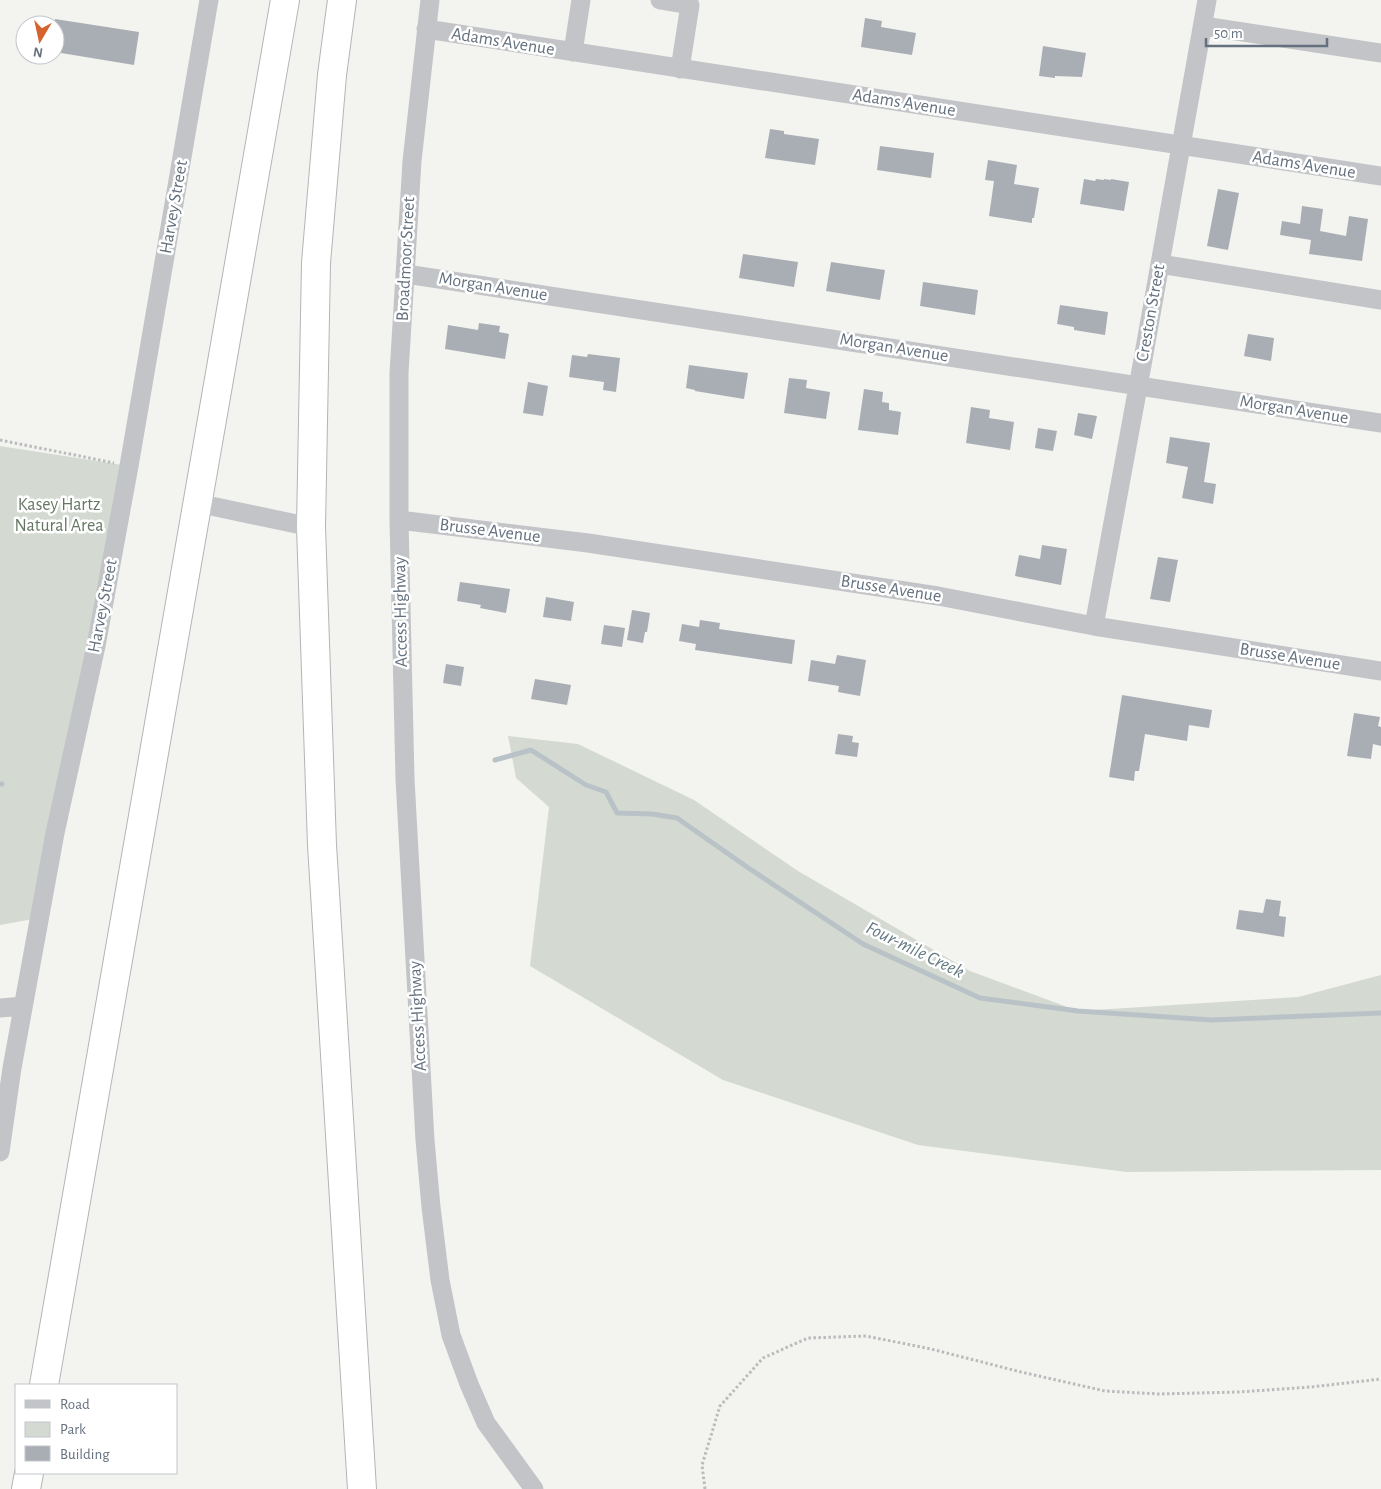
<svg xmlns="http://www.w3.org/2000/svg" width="1381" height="1489" font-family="'Alegreya Sans',sans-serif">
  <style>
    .green { fill: #d4dad1 }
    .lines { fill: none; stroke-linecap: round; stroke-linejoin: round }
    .stream { stroke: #b9c2c7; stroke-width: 5 }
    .building { fill: #a8aeb4 }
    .highway-casing { stroke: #b2b5b8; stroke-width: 30 }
    .path { stroke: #b9bbbd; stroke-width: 3; stroke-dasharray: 2.5 2.5; stroke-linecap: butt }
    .minor { stroke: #c2c4c8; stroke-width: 19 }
    .highway { stroke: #fff; stroke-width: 28 }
    .labels { text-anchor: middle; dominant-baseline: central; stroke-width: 5; stroke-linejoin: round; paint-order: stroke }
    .street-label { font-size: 18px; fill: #65717f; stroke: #fff }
    .park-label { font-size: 18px; fill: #657763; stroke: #fff }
    .water-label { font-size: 19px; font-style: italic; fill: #657983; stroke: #fff }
  </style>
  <rect width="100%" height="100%" fill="#f3f4f0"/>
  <!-- green -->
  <path class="green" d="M0 446 129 466 39 918 0 925Z
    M508 736 578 744 694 800 798 871 970 971 1078 1011 1298 997 1381 975V1170L1126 1172 918 1145 723 1080 530 966 549 807 516 778Z"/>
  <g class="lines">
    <!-- stream -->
    <path class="stream" d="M495 760 531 750 586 785 606 792 617 813 652 814 677 818 747 867 863 944 980 998 1078 1011 1212 1020 1381 1013
      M0 784H2"/>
  </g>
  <!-- building -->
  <path class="building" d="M865 18 882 21 881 27 916 33 912 55 861 47Z
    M55 19 139 32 134 65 55 52Z
    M1043 46 1086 53 1082 77 1055 76V78L1039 76Z
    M770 129 784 131V134L819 139 815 165 765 158Z
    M880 146 934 153 931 178 877 170Z
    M988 160 1017 165 1014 184 1039 188 1034 218H1032V223L989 216 994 181 985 180Z
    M1084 179 1095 181 1096 179 1104 180V179L1111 180V179L1129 182 1124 211 1080 204Z
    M1218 189 1239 193 1228 250 1207 246Z
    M1302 206 1323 209 1320 231 1346 236 1349 216 1368 219 1362 261 1309 254 1311 240 1280 235 1282 221 1300 224Z
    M743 254 798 262 794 287 739 278Z
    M831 262 885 270 880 300 826 291Z
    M923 282 978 290 975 315 920 306Z
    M1060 305 1108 312 1105 335 1074 330V327L1057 324Z
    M479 323 500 326 499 332 509 334 505 359 445 349 448 325 478 330Z
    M1248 334 1274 338 1271 361 1244 356Z
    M588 354 620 358 616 392 603 390 604 382 569 377 572 355 587 357Z
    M689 365 748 373 744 399 695 391V390L686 388Z
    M789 378 807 380 806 388 830 392 826 419 784 413Z
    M528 382 548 386 543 416 523 413Z
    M864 389 883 392 882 402 889 403V410L901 412 898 435 858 430Z
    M971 407 990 410 989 418 1014 422 1010 450 966 443Z
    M1078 413 1097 416 1092 439 1074 435Z
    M1038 428 1057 431 1053 451 1035 448Z
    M1170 437 1210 443 1204 482 1216 484 1213 504 1182 498 1188 467 1166 463Z
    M1042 545 1067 549 1061 585 1015 576 1019 555 1040 559Z
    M1158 557 1178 560 1170 602 1150 599Z
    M460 582 510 589 506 613 480 608 481 605 457 601Z
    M546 597 574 602 571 621 543 617Z
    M632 610 650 613 647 632H645L643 643 627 640Z
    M700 620 720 623 719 629 795 640 792 664 695 650 696 644 679 641 682 624 699 627Z
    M604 625 625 628 622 647 601 644Z
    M837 655 866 660 860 696 838 692 839 686 808 681 811 660 835 664Z
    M446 664 464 667 461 686 443 683Z
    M535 679 571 685 567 705 531 699Z
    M1122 695 1212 710 1209 728 1189 725 1187 741 1145 734 1139 771H1135L1134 781 1109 777Z
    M1354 713 1380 717 1378 726 1381 727V746L1373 744 1371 759 1347 756Z
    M838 734 853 736 852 742 859 743 857 757 835 754Z
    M1266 899 1281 901 1279 916 1286 917 1284 937 1236 929 1239 910 1263 913Z"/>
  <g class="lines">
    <defs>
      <path id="highway" d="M342 0 332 75 316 263 311 527 322 845 362 1489
        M44 1385 285 0
        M26 1489 29 1473"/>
    </defs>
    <!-- highway casing -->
    <use href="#highway" class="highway-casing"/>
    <!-- path -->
    <path class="path" d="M0 440 114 463
      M705 1489 702 1465 720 1406 763 1358 808 1338 866 1336 931 1349 1021 1372 1105 1391 1159 1394 1239 1392 1311 1387 1381 1379"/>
    <!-- minor -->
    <path class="minor" d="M430 0 412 161 399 373V520L405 779 425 1140 431 1207 440 1280 451 1335 469 1384 486 1423 534 1489
      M660 0 690 5 680 69
      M1203 26 1381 53
      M426 29 1381 176
      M573 52 581 0
      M1160 264 1381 300
      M406 274 1381 423
      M197 503 311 527
      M399 520 588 543 938 596 1094 626 1381 671
      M1094 626 1142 365 1207 0
      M0 1008 23 1006
      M0 1152 12 1068 55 833 96 646 129 466 209 0"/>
    <!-- highway -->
    <use href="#highway" class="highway"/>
  </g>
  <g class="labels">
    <!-- street labels -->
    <g class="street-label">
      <text transform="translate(503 42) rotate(9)">Adams Avenue</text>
      <text transform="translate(904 103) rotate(9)">Adams Avenue</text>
      <text transform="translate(1304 165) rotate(9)">Adams Avenue</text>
      <text transform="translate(174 207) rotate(-80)">Harvey Street</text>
      <text transform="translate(406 259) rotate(-87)">Broadmoor Street</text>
      <text transform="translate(493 287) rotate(9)">Morgan Avenue</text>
      <text transform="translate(1151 313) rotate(-80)">Creston Street</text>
      <text transform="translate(894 348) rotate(9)">Morgan Avenue</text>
      <text transform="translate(1294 410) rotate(9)">Morgan Avenue</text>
      <text transform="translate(490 531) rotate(7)">Brusse Avenue</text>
      <text transform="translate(891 589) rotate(9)">Brusse Avenue</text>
      <text transform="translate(103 606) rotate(-79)">Harvey Street</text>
      <text transform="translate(401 612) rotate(-91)">Access Highway</text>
      <text transform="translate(1290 657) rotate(9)">Brusse Avenue</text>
      <text transform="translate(418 1016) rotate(-93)">Access Highway</text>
    </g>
    <!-- park labels -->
    <g class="park-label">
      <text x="59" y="505">Kasey Hartz<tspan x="59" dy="21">Natural Area</tspan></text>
    </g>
    <!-- water labels -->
    <g class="water-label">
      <text transform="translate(915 950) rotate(26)">Four-mile Creek</text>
    </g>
  </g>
  <!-- legend -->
  <rect x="15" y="1384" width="162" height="90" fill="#ffffff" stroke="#c1c6cc"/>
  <rect x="25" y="1400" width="25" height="8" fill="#c2c4c8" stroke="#c1c6cc"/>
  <text x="60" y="1409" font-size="15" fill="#65717f">Road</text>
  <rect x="25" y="1422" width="25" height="15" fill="#d4dad1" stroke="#c1c6cc"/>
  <text x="60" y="1434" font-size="15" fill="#65717f">Park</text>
  <rect x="25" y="1446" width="25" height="15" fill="#a8aeb4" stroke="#c1c6cc"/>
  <text x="60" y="1459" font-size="15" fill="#65717f">Building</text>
  <!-- north arrow -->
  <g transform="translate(40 40) rotate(189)"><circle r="24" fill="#ffffff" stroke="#c1c6cc"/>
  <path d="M0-4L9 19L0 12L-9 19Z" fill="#d6622e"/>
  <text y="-8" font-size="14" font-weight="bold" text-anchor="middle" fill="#65717f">N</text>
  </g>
  <!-- scale -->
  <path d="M1206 38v8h121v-8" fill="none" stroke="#65717f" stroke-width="2.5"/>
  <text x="1214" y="38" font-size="15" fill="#65717f" stroke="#ffffff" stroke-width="4" paint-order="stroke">50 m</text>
</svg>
